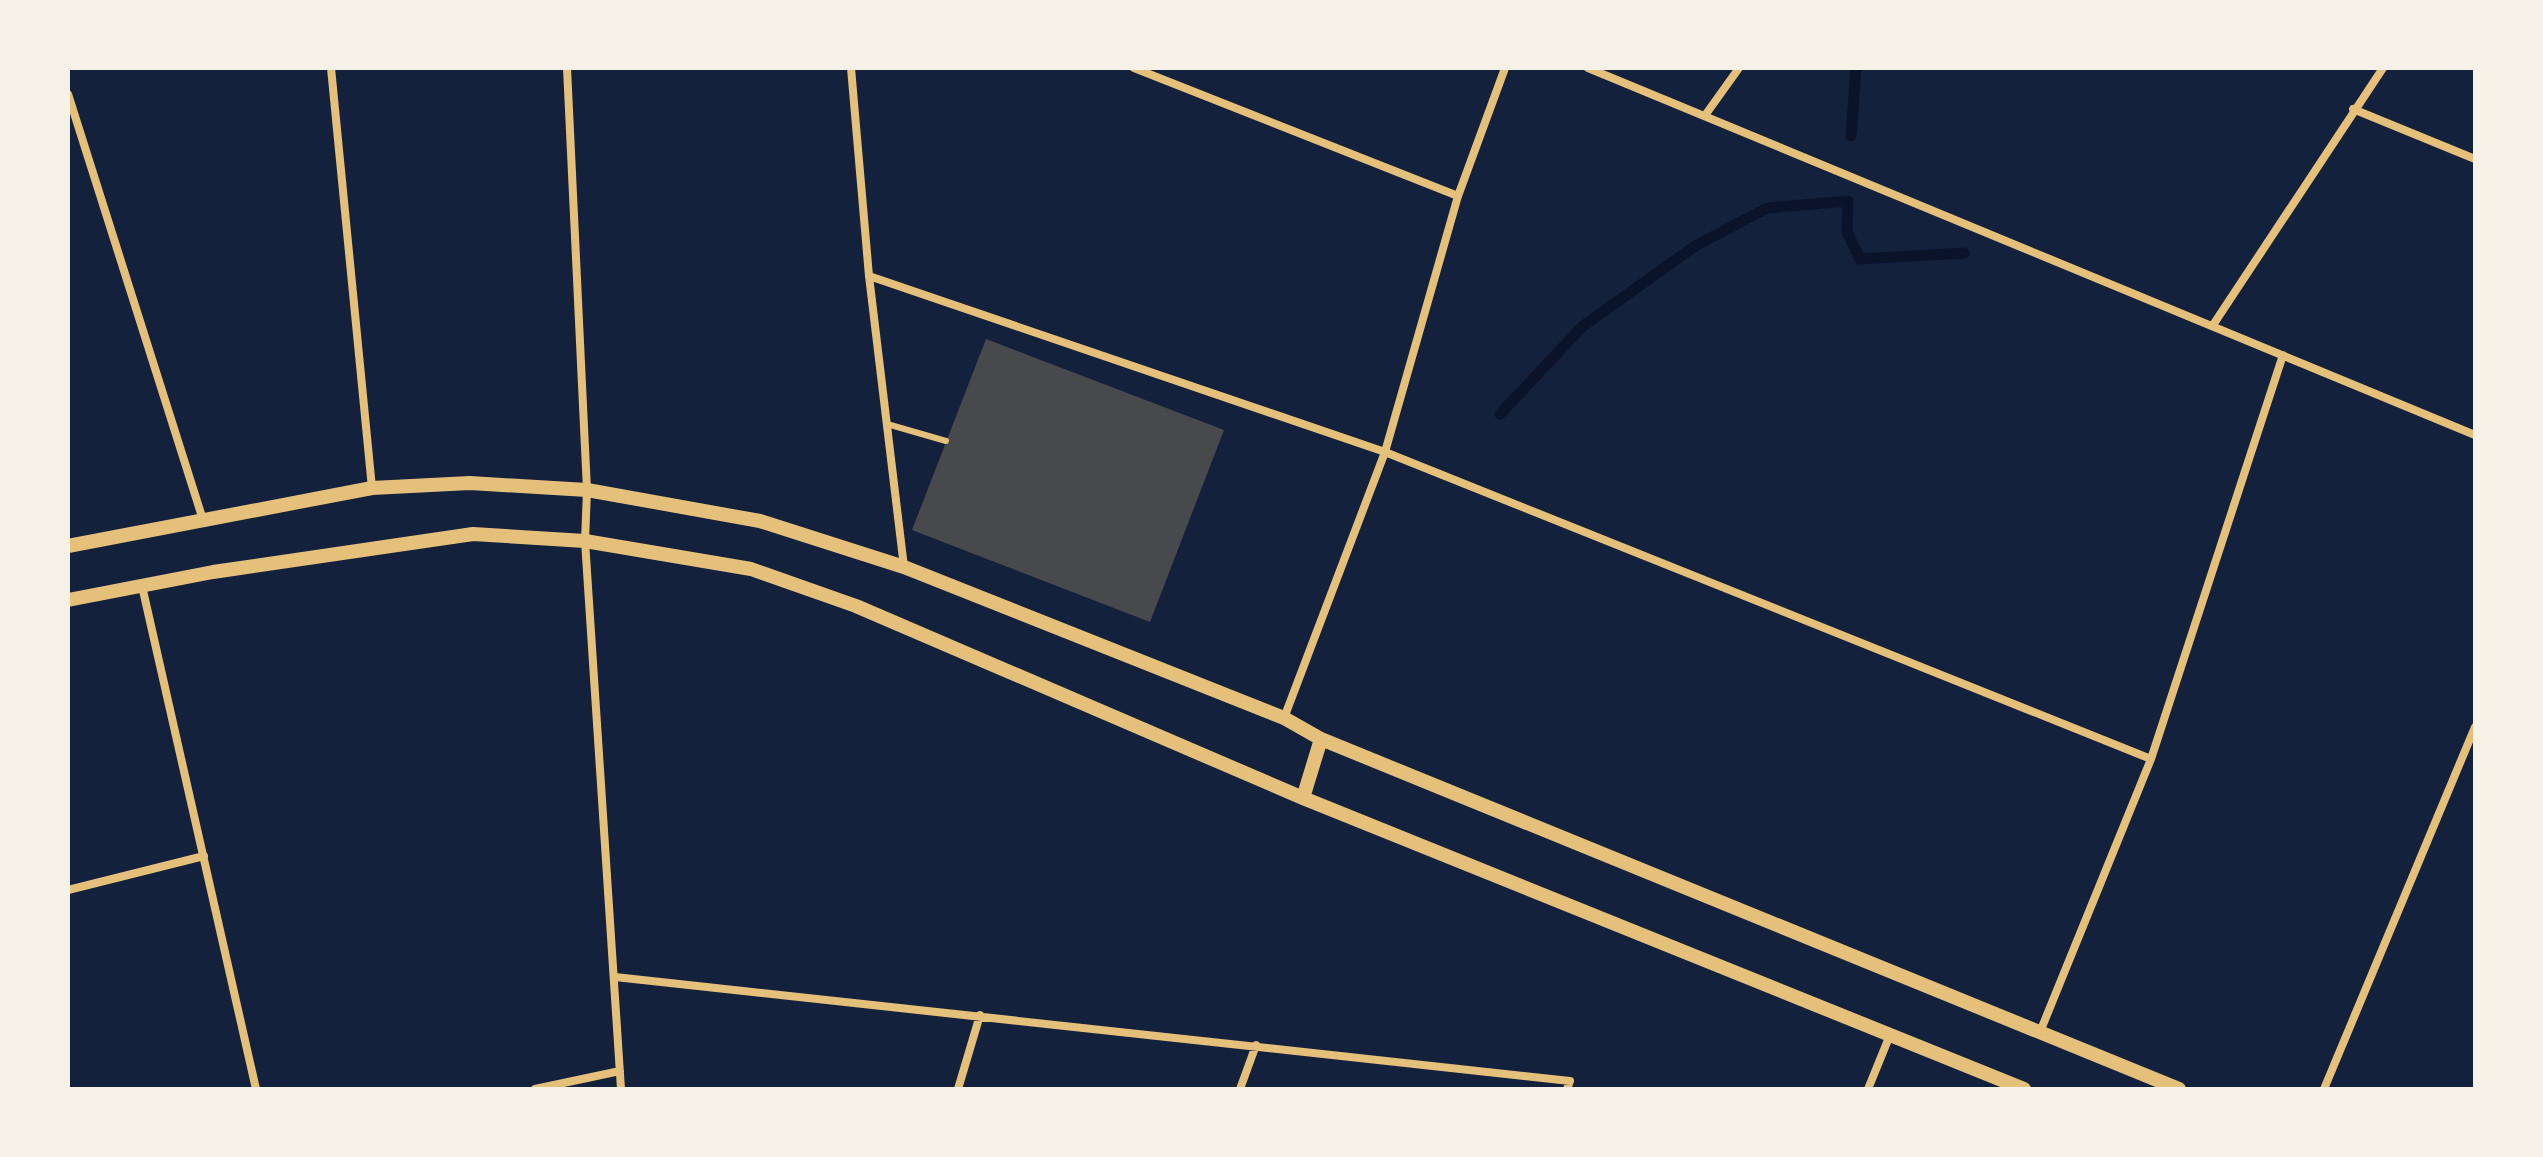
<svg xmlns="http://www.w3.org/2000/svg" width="2543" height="1157" font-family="Arial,sans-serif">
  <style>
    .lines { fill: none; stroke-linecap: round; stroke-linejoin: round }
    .stream { stroke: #0b132b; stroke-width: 11 }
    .building { fill: #48494c }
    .service { stroke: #e5c07b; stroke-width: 6 }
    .minor { stroke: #e5c07b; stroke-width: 8 }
    .tertiary { stroke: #e5c07b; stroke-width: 14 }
  </style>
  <rect width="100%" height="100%" fill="#14213d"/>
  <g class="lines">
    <!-- stream -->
    <path class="stream" d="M1851 136 1856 68
      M1500 414 1583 326 1695 246 1767 208 1848 201 1847 232 1860 259 1964 253"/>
  </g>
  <!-- building -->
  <path class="building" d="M986 339 1224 430 1150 622 912 530Z"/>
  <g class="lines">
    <!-- service -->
    <path class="service" d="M887 424 946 441"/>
    <!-- minor -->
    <path class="minor" d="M331 68 372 488
      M567 68 587 490 585 541 621 1089
      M851 68 869 276 904 567
      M1134 68 1458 196
      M1588 68 2475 435
      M68 94 204 523
      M2353 109 2475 159
      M1706 114 1739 68
      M869 276 1385 452 2151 759
      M2213 325 2383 68
      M142 586 256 1089
      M1284 718 1385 452 1458 196 1505 68
      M68 890 204 856
      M615 977 1570 1081 1567 1089
      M2040 1032 2151 759 2283 355
      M535 1089 620 1071
      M958 1089 980 1015
      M1240 1089 1256 1045
      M1868 1089 1890 1035
      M2324 1089 2475 727"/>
    <!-- tertiary -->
    <path class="tertiary" d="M68 546 372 488 470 483 587 490 760 521 904 567 1284 718 1321 739 2179 1089
      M68 600 213 572 473 534 585 541 751 569 856 606 1303 798 2024 1089
      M1303 798 1321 739"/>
  </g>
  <!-- border -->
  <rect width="2543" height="1157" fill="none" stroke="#f6f1e7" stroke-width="140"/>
</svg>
